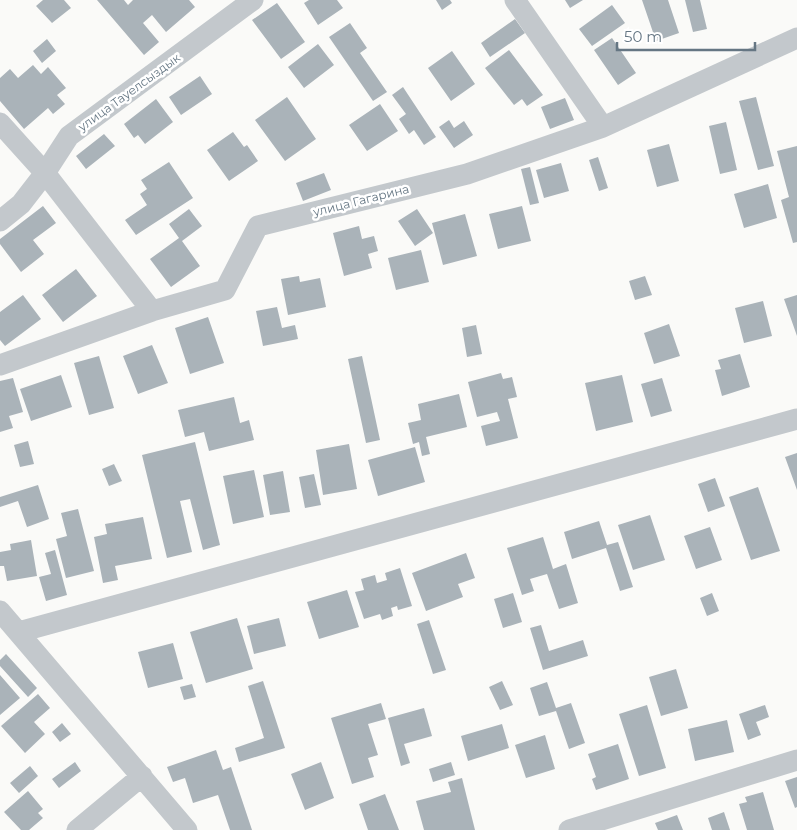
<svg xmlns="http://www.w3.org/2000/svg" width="797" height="830" font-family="Montserrat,sans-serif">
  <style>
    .building { fill: #aab3b9 }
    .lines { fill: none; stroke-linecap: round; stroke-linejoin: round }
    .minor { stroke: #c3c8cc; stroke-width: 21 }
    .labels { text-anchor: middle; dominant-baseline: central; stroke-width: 5; stroke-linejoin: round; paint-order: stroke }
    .street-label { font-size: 12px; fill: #657683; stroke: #fff }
  </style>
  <rect width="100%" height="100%" fill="#fafaf8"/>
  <!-- building -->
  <path class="building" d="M43 0H64L71 8 52 23 36 6Z
    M97 0H124L128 5 133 0H189L195 7 166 32 152 15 143 23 159 42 144 55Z
    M309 0H337L343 8 318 25 304 3Z
    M436 0H450L452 3 442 10Z
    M565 0H583L570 8Z
    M642 0H668L679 33 656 41Z
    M685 0H700L707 29 693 32Z
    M277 3 305 42 281 59 252 20Z
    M612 5 625 23 592 46 579 29Z
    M515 19 525 33 490 57 481 43Z
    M350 23 367 48 360 53 387 92 373 101 329 37Z
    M612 38 636 73 618 85 594 50Z
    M47 39 56 51 42 63 33 51Z
    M318 44 334 65 304 88 288 67Z
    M509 50 543 95 527 106 522 99 514 105 485 68Z
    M452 51 475 84 451 101 428 68Z
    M33 65 41 74 48 67 66 88 57 95 65 104 53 114 48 108 24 129 0 101V78L10 69 18 78Z
    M200 76 212 94 181 115 169 97Z
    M403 87 436 137 424 145 414 130 409 134 399 119 406 114 392 95Z
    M287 97 316 139 285 161 255 120Z
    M756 97 774 166 758 170 739 101Z
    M565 98 574 120 550 129 541 107Z
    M156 99 173 122 145 144 138 135 134 138 124 124Z
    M380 104 398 131 367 151 349 125Z
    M449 120 454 128 464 121 473 135 454 148 439 127Z
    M726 122 737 170 720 174 709 126Z
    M233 132 244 147 247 145 258 161 229 181 207 150Z
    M104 134 115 146 86 169 76 156Z
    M669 144 679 181 657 187 647 150Z
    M797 146V242L793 243 781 200 789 197 777 151Z
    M598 157 608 188 599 191 589 160Z
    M169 162 193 198 136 235 125 220 147 205 140 194 147 189 141 180Z
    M561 163 569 191 544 198 536 170Z
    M530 167 539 203 530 205 521 169Z
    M324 173 331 190 303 201 296 183Z
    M768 184 777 218 744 228 734 194Z
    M43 206 56 223 33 240 44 254 21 272 0 244V239Z
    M522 206 531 241 498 249 489 214Z
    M189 209 202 226 182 241 200 266 171 287 150 259 179 238 169 224Z
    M417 209 433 233 415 246 398 221Z
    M465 214 477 256 443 265 432 223Z
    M359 226 362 239 374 236 378 251 368 254 372 268 344 276 333 233Z
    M421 250 429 282 396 290 388 258Z
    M76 269 97 296 63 322 42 295Z
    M299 276 300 282 320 278 326 307 288 315 281 279Z
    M645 276 652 295 635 300 629 281Z
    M23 295 41 319 5 346 0 340V312Z
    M797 295V336L784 299Z
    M763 301 772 336 744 343 735 308Z
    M277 307 282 328 295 325 298 339 263 346 256 311Z
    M208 317 224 363 190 374 175 328Z
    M669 324 680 356 654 364 644 333Z
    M476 325 482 354 467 357 462 328Z
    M152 345 168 383 138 394 123 356Z
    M740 354 750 387 722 396 715 370 721 369 718 360Z
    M99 356 114 408 89 415 74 363Z
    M362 356 380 440 366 443 348 359Z
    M501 373 503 379 512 377 517 397 508 399 518 438 486 446 481 426 500 421 497 412 477 417 468 382Z
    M61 375 72 407 31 421 20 389Z
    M622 375 633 422 596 431 585 383Z
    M13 378 23 412 9 416 13 428 0 432V381Z
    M662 378 672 411 651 417 641 384Z
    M459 394 467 427 426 437 430 454 422 456 419 442 413 444 408 423 421 420 418 404Z
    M234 397 240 423 249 420 254 440 209 451 204 432 185 437 178 410Z
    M28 441 34 464 20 467 14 445Z
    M195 442 220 545 203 550 190 499 180 501 192 552 167 558 142 455Z
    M349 444 357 489 323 495 316 450Z
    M415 447 425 482 378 496 368 460Z
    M797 453V490L785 457Z
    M114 464 122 481 109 486 102 469Z
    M254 470 264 517 233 524 223 476Z
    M283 471 290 512 270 515 263 475Z
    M314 474 321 505 305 508 299 477Z
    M715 478 725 506 708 512 698 484Z
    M38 485 49 519 27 527 18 501 0 507V497Z
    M758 487 780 551 751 560 729 497Z
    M78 509 94 571 66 578 56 539 67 536 61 513Z
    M650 515 665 560 633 570 618 525Z
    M143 517 152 559 115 566 118 580 103 583 94 537 107 534 105 524Z
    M599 521 607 545 618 542 633 587 620 591 606 548 572 559 564 532Z
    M710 527 722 560 696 569 684 536Z
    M543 537 553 569 566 564 578 603 559 609 547 574 530 579 534 591 522 595 507 548Z
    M31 540 37 576 7 581 4 566H0V552L11 550 10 544Z
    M55 550 67 595 46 601 39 577 51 574 45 553Z
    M466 553 475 578 458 584 463 597 426 611 412 573Z
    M400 568 412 606 398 610 397 606 391 608 393 616 382 620 380 614 364 619 355 592 364 590 361 579 375 575 377 583 387 580 385 573Z
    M347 590 359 627 319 639 307 602Z
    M513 593 522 622 503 628 494 599Z
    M712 593 719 611 707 616 700 598Z
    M237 618 253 669 206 683 190 632Z
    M279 618 286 646 254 654 247 626Z
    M429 620 446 670 433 674 417 624Z
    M541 625 549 651 583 640 588 656 543 670 530 628Z
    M173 643 183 679 148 688 138 652Z
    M6 654 37 688 28 697 0 666V660Z
    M676 669 688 708 661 716 649 677Z
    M0 675 20 698 0 715Z
    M263 681 285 748 239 762 235 748 264 738 248 686Z
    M502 681 513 705 500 710 489 687Z
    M547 682 556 708 571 703 585 743 569 749 556 711 539 716 530 688Z
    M192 684 196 697 184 700 180 687Z
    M38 694 50 708 34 722 45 734 25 753 1 726Z
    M381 703 386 719 368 724 378 755 368 758 374 777 352 784 331 718Z
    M647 705 666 768 639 776 619 714Z
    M765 705 769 717 756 722 761 735 748 740 739 714Z
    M424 708 432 736 404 744 410 763 401 766 388 718Z
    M727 720 734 752 695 761 688 729Z
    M62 723 71 734 60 742 52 732Z
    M502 724 509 748 468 761 461 736Z
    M545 735 555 769 526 778 515 745Z
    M618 744 629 779 596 790 592 779 596 777 588 754Z
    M216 750 223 770 231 767 252 830H230L218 795 193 803 185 778 173 782 167 767Z
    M75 762 81 771 59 788 52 779Z
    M321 762 334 798 305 810 291 774Z
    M451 762 455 775 433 782 429 769Z
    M30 766 38 776 19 793 10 783Z
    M797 777V807L795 808 785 781Z
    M462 778 475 830H424L416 801 451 792 448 782Z
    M28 791 43 809 38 813 43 818 29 830H21L4 812Z
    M763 792 774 830H747L739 804 747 802 745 797Z
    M385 794 399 830H368L359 804Z
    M724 812 730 830H712L708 818Z
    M677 815 683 830H658L655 823Z"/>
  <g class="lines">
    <!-- minor -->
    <path class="minor" d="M515 0 603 127 797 38
      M0 123 45 173 152 311
      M0 221 21 204 45 173 69 136 253 0
      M0 365 152 311 225 290 258 226 467 174 603 127
      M0 611 187 830
      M19 632 797 419
      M77 830 142 776
      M569 830 797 760"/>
  </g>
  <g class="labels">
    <!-- street labels -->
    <g class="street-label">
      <text transform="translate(129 92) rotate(-36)">улица Тауелсыздык</text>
      <text transform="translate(361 200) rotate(-14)">улица Гагарина</text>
    </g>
  </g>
  <!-- scale -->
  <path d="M617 42v8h138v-8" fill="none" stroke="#657683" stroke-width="2.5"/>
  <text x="624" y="42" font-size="15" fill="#657683" stroke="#ffffff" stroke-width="4" paint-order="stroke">50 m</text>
</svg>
